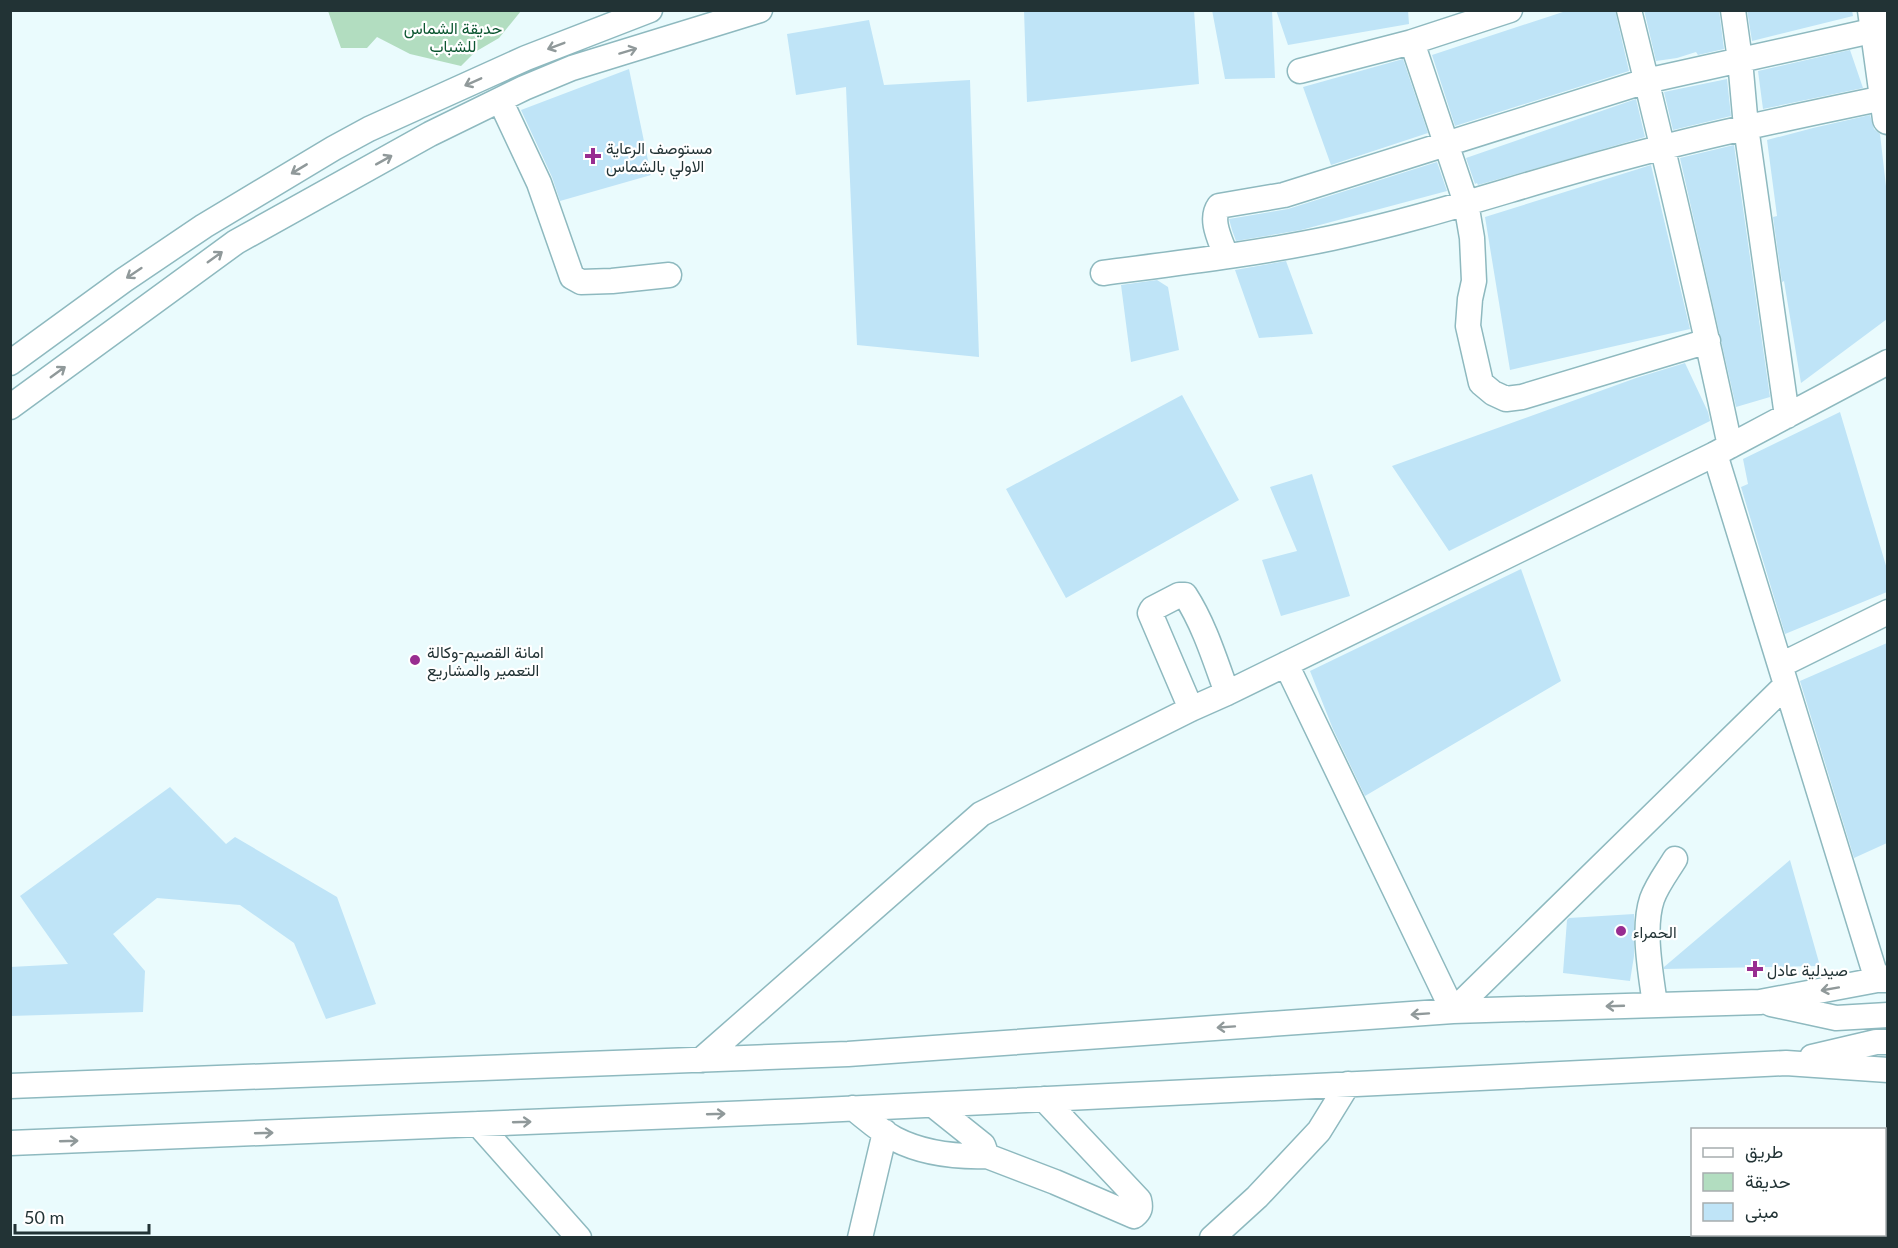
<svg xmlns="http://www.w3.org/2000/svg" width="1898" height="1248" font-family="Lato,Vazirmatn,sans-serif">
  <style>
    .green { fill: #b2ddc0 }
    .building { fill: #bfe4f7 }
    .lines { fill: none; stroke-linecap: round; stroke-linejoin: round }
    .minor-casing { stroke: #8eb9bf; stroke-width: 27 }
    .major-casing { stroke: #8eb9bf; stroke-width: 33 }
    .minor { stroke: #fff; stroke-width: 24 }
    .major { stroke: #fff; stroke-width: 30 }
    .oneway { stroke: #90999a }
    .poi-dot { fill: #982d90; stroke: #fff; stroke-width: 2 }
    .labels { text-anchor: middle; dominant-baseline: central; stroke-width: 4.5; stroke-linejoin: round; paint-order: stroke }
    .park-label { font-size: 16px; fill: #0c5631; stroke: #fff }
    .poi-label { font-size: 16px; fill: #223335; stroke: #fff; text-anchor: start }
  </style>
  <rect width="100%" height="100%" fill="#eafbfd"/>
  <!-- green -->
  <path class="green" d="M328 11V10L521 11 499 38 475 52 461 66 410 54 377 37 367 48H341Z"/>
  <!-- building -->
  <path class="building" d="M1024 10H1194L1199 84 1027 102Z
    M1212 10H1272L1275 78 1225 79Z
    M1276 10H1408L1409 24 1288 45Z
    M1569 10H1615L1629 71 1455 126 1432 55Z
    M1644 10H1719L1724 49 1698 55 1696 52 1677 58 1656 61Z
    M1747 10H1852L1853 16 1752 41Z
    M869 20 884 85 970 80 979 357 857 345 846 87 796 95 787 34Z
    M1850 50 1863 88 1763 109 1758 71Z
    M1403 59 1428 133 1331 165 1303 87Z
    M629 69 651 175 560 201 552 177 521 110Z
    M1727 79 1731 116 1673 130 1664 92Z
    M1636 99 1645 137 1478 185 1477 183 1475 184 1466 158Z
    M1870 115 1874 129 1880 134 1887 195V319L1801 383 1784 281 1782 282 1773 217 1777 216 1767 140 1813 128Z
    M1734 145 1770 397 1736 407 1680 158Z
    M1437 162 1447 191 1301 230 1236 241 1232 230 1229 219 1288 209Z
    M1651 165 1690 329 1510 370 1485 217Z
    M1286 261 1313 334 1259 338 1235 270Z
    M1157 280 1168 287 1179 350 1131 362 1121 285Z
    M1685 363 1708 412 1710 421 1449 551 1392 466 1636 378Z
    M1182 395 1239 500 1066 598 1006 489Z
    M1840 412 1887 569V592L1785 634 1741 487 1748 484 1743 459Z
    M1312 474 1350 596 1281 616 1262 560 1297 551 1270 487Z
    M1521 569 1561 681 1365 796 1333 729 1310 671Z
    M1887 643V843L1854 858 1800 681Z
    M170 787 226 844 235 837 337 897 376 1004 326 1019 294 943 240 905 157 898 113 934 145 971 143 1012 10 1016V967L68 964 20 896Z
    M1790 860 1820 966 1664 969V967Z
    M1634 914V956L1630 981 1563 973 1567 920 1569 918Z"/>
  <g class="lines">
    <defs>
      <path id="minor" d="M1629 10C1665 155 1699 300 1730 446
        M1733 10 1740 60 1746 127 1787 416
        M1412 42 1466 203 1472 238 1474 281 1470 299 1468 326 1481 383 1493 393 1506 399 1522 397 1708 341
        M1300 71 1412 42 1510 10
        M500 100 539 183 572 277 581 282 612 281 669 275
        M1226 256C1221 241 1209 220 1219 206L1284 195 1646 81 1876 30
        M1103 273C1179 263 1256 254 1332 238 1426 218 1518 186 1611 161 1701 136 1793 117 1884 98
        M10 363 124 280 204 226 334 148 369 129 526 58 650 10
        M10 407 236 242 430 134 524 88 572 68 760 10
        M1715 454 1877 980 1888 977
        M1286 664 1453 1011 1786 685
        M1781 665 1888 612
        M1191 709 1150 613 1152 609 1179 595H1185C1204 624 1215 660 1227 693
        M1771 1004 1836 1018 1888 1015
        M1655 1005C1651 974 1642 929 1652 899 1657 885 1667 872 1675 859
        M1812 1057 1876 1042H1888
        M701 1060 981 814 1191 709 1227 693 1715 454 1888 362
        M10 1086 848 1054 1453 1011 1760 1002 1877 980H1888
        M853 1108C867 1119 880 1131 895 1139 924 1154 956 1157 987 1156L983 1145 933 1105
        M478 1124 579 1238
        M10 1143 801 1111 1786 1063 1888 1070
        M987 1156 1055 1182 1134 1216C1140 1211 1141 1208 1139 1200L1044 1099
        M860 1238 885 1132
        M1212 1238 1257 1197 1319 1131 1348 1084"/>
      <path id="major" d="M1873 10 1888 119"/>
    </defs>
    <!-- minor casing -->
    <use href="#minor" class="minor-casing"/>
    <!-- major casing -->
    <use href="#major" class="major-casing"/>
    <!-- minor -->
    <use href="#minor" class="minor"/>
    <!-- major -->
    <use href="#major" class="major"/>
  </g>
  <!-- one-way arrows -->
  <defs><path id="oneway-shaft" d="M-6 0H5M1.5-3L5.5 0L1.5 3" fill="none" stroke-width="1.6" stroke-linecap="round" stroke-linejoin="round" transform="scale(1.5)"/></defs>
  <g class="oneway">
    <use href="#oneway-shaft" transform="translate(556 46) rotate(159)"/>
    <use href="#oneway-shaft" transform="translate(628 51) rotate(-17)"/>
    <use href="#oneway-shaft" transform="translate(473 82) rotate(156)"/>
    <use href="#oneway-shaft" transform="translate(384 160) rotate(-29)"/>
    <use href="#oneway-shaft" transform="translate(299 169) rotate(149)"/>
    <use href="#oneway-shaft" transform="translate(215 257) rotate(-36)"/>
    <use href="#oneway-shaft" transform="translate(134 273) rotate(146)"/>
    <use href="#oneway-shaft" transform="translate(58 372) rotate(-36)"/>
    <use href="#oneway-shaft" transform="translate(1830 989) rotate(170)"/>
    <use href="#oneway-shaft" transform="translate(1615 1006) rotate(178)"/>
    <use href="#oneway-shaft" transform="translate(1420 1014) rotate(176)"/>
    <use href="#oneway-shaft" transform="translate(1226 1027) rotate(176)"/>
    <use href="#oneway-shaft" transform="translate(716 1114) rotate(-2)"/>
    <use href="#oneway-shaft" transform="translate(522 1122) rotate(-2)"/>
    <use href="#oneway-shaft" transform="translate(264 1133) rotate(-2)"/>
    <use href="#oneway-shaft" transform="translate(69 1141) rotate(-2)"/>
  </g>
  <!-- markers -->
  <g class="poi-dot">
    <path d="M590 147h6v6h6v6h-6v6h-6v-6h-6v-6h6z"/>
    <circle cx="415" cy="660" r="6"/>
    <circle cx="1621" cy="931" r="6"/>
    <path d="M1752 960h6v6h6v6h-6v6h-6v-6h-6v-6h6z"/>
  </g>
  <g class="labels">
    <!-- park labels -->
    <g class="park-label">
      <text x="453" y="27">حديقة الشماس<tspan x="453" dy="18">للشباب</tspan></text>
    </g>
    <!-- poi labels -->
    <g class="poi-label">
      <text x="606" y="147">مستوصف الرعاية<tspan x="606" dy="18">الاولي بالشماس</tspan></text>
      <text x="427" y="651">امانة القصيم-وكالة<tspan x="427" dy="18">التعمير والمشاريع</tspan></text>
      <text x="1633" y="931">الحمراء</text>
      <text x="1767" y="969">صيدلية عادل</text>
    </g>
  </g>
  <!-- border -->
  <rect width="1898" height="1248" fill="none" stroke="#223335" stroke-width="24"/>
  <!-- legend -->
  <rect x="1691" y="1128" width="195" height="108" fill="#ffffff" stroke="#a7adae" stroke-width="1.5"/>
  <rect x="1703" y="1148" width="30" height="9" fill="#ffffff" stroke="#a7adae" stroke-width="1.5"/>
  <text x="1745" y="1158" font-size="18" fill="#223335">طريق</text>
  <rect x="1703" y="1173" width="30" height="18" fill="#b2ddc0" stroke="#a7adae" stroke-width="1.5"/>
  <text x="1745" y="1188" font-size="18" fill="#223335">حديقة</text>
  <rect x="1703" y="1203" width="30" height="18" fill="#bfe4f7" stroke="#a7adae" stroke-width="1.5"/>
  <text x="1745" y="1218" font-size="18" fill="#223335">مبنى</text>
  <!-- scale -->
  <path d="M15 1224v9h134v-9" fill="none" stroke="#223335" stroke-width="3"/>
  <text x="24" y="1224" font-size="18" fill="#223335" stroke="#ffffff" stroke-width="4.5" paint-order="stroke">50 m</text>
</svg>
